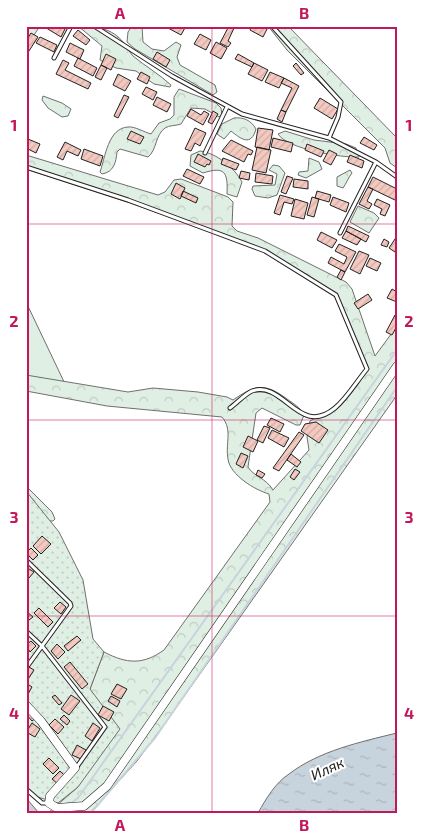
<svg xmlns="http://www.w3.org/2000/svg" width="423" height="839" font-family="'Exo 2',sans-serif">
  <style>
    .grass { fill: #e0efe3; stroke: #6f6f6f }
    .forest { fill: url(#forest-crowns); stroke: #6f6f6f }
    .garden { fill: url(#garden-dots); stroke: #6f6f6f }
    .water { fill: url(#water-ripples); stroke: #6f6f6f }
    .lines { fill: none; stroke-linecap: round; stroke-linejoin: round }
    .stream { stroke: #c7d3dd; stroke-width: 2 }
    .building { fill: url(#building-hatch); stroke: #222 }
    .service-casing { stroke: #222; stroke-width: 5 }
    .tertiary-casing { stroke: #222; stroke-width: 9 }
    .service { stroke: #fff; stroke-width: 3 }
    .tertiary { stroke: #fff; stroke-width: 8 }
    .grid { fill: none; stroke: #c2185b; stroke-width: 1; stroke-opacity: 0.55 }
    .labels { text-anchor: middle; dominant-baseline: central; stroke-width: 4; stroke-linejoin: round; paint-order: stroke }
    .water-label { font-size: 15px; font-style: italic; fill: #222; stroke: #fff }
    .neatline { fill: none; stroke: #c2185b; stroke-width: 2 }
    .grid-label { font-size: 16px; text-anchor: middle; font-weight: bold; fill: #c2185b }
  </style>
  <defs>
    <pattern id="forest-crowns" width="20" height="18" patternUnits="userSpaceOnUse" patternTransform="scale(1.25)"><rect width="20" height="18" fill="#e0efe3"/><path d="M2 6a3 3 0 1 1 6 0M12 15a3 3 0 1 1 6 0" fill="none" stroke="#c0cdc2"/></pattern>
    <pattern id="garden-dots" width="8" height="8" patternUnits="userSpaceOnUse" patternTransform="scale(1.25)"><rect width="8" height="8" fill="#e0efe3"/><path d="M2 2h.1M6 6h.1" fill="none" stroke="#c0cdc2" stroke-width="1.8" stroke-linecap="round"/></pattern>
    <pattern id="water-ripples" width="26" height="14" patternUnits="userSpaceOnUse" patternTransform="scale(1.25)"><rect width="26" height="14" fill="#c7d3dd"/><path d="M2 4q2-2 4 0t4 0M15 11q2-2 4 0t4 0" fill="none" stroke="#abb5bd"/></pattern>
    <pattern id="building-hatch" width="6" height="6" patternUnits="userSpaceOnUse" patternTransform="scale(1.25)"><rect width="6" height="6" fill="#f3c9c0"/><path d="M-1 1l2-2M0 6l6-6M5 7l2-2" fill="none" stroke="#d0aca5"/></pattern>
  </defs>
  <rect width="100%" height="100%" fill="#fff"/>
  <!-- grass -->
  <path class="grass" d="M26 302 66 386 26 379Z"/>
  <!-- forest -->
  <path class="forest" d="M26 26H40L26 47Z
    M78 26C96 26 112 28 124 43 128 47 129 52 133 56 145 66 159 74 171 85L170 87 154 84 136 71 116 68 100 60 102 46Z
    M132 26H142L143 42 152 49 164 51 176 42 181 45 177 57 180 65 215 85 217 92 213 95 135 49 127 42 128 32Z
    M268 26H288L397 138V168L390 163 385 148 287 50Z
    M179 89 216 103 221 108 222 115 219 117 205 109 191 108 181 124C176 126 169 125 165 128 155 135 157 150 148 157L120 149 117 152C116 162 114 172 102 174L100 172C105 158 108 128 128 127 134 126 144 132 151 134L159 123 170 119 174 115V97Z
    M43 96 62 103 71 109 68 116 62 117 48 108 42 100Z
    M234 118C243 117 251 120 256 129 251 147 241 139 231 131L224 139 217 134 222 124Z
    M285 131 314 140 346 144 356 148 359 157C342 158 287 149 278 134Z
    M200 151C216 153 234 167 242 182L237 197 227 194C228 172 225 166 203 173L190 166 191 155Z
    M26 155 158 195 165 192 174 180 181 179 228 197 233 202 232 226 237 231 258 238 346 282 352 289 375 356 397 326V395L166 722 137 761 90 813H48L78 787 90 689 104 652C127 664 143 665 164 650L270 502 269 494C255 490 230 475 228 459 225 444 233 430 222 417L107 406 26 391V375L128 392 153 388 198 392 227 397 233 400C255 385 264 382 287 399 294 404 300 407 304 415L300 425H296L262 408 256 413 248 467C253 476 266 478 273 490L309 450 307 437 310 421 336 407 367 369 336 294 265 251 127 202 26 169Z
    M309 158 319 162 322 169 306 178 298 175 299 172 308 171Z
    M273 165 279 166 285 173 277 195 268 198 255 196 252 189 253 186 275 185 277 174 269 170Z
    M350 170 352 173C348 178 346 184 343 188L337 186V177Z
    M358 206 374 213 379 218 369 233 350 222Z
    M26 486 52 512 55 519 53 521H48L26 511Z"/>
  <!-- garden -->
  <path class="garden" d="M26 491 59 532 83 580 93 639 104 652 90 689 120 729 78 787 58 803 34 796 26 789Z"/>
  <!-- water -->
  <path class="water" d="M397 733V813H258C266 799 275 783 289 774 319 751 360 742 397 733Z
    M26 798 39 813H26Z"/>
  <g class="lines">
    <!-- stream -->
    <path class="stream" d="M70 804 78 798 397 350
      M91 813 155 738 397 387"/>
  </g>
  <!-- building -->
  <path class="building" d="M43 26H60L65 29 61 37Z
    M169 26H186L181 35 168 28Z
    M229 26H235L228 41 231 43 228 47 220 43Z
    M252 26H261L267 29 263 37 250 30Z
    M78 30 90 40 86 45 73 36Z
    M31 33 38 37 27 54 26 41Z
    M200 34 211 40 206 50 194 44Z
    M40 37 57 45 54 52 36 43Z
    M216 42 227 48 221 59 210 53Z
    M70 43 84 50 80 59 66 52Z
    M157 52 170 60 166 67 153 59Z
    M106 54 116 59 111 70 101 65Z
    M238 54 254 63 252 67 235 59Z
    M78 58 97 68 93 76 74 66Z
    M63 60 69 63 65 70 91 83 88 89 56 74Z
    M254 63 268 70 262 81 248 74Z
    M296 63 304 73 301 75 293 66Z
    M101 65 107 68 101 80 95 77Z
    M141 72 150 77 147 84 137 79Z
    M270 72 284 78 279 88 265 82Z
    M118 74 131 81 125 91 113 85Z
    M284 78 299 86 286 112 281 110 292 88 281 83Z
    M146 87 157 92 153 100 142 94Z
    M124 95 129 97 118 118 114 116Z
    M157 97 171 104 167 112 153 105Z
    M320 98 338 109 332 119 314 108Z
    M191 109 201 115 204 111 209 114 203 125 187 116Z
    M281 110 286 112 282 122 277 119Z
    M213 111 218 114 212 124 208 122Z
    M195 128 206 133 200 146 195 143 191 151 185 149Z
    M258 128 273 130 269 150 255 147Z
    M131 131 144 137 140 144 127 139Z
    M364 137 377 145 374 150 360 143Z
    M273 138 293 143 291 152 271 147Z
    M28 139 40 144 36 153 26 148Z
    M231 140 253 151 251 155 248 154 244 162 222 151Z
    M65 142 81 150 78 156 67 151 63 160 57 157Z
    M307 144 324 151 321 157 305 150Z
    M257 147 271 150 266 173 252 170Z
    M84 149 103 156 100 166 81 159Z
    M329 150 337 154 331 165 323 161Z
    M198 154 211 161 209 165 207 164 205 167 194 162Z
    M350 155 364 161 362 168 347 162Z
    M223 158 239 164 236 170 221 164Z
    M187 169 204 177 200 184 183 176Z
    M241 171 250 173 249 180 239 178Z
    M256 173 273 176 272 184 255 182Z
    M287 176 293 178 286 194 281 192Z
    M373 177 397 189V201L368 187Z
    M294 179 308 181V189L293 187Z
    M176 183 185 188 180 199 171 194Z
    M368 187 373 189 367 201 372 204 369 209 359 204Z
    M183 191 198 198 196 203 181 196Z
    M317 191 331 195 329 202 315 198Z
    M280 195 294 199 292 204 284 202 280 215 274 213Z
    M312 197 319 199 314 217 307 215Z
    M333 197 349 203 346 212 330 205Z
    M295 199 308 203 304 219 291 216Z
    M377 199 390 205 385 216 380 214 382 209 374 205Z
    M348 226 369 236 366 242 346 231Z
    M346 231 361 239 357 245 342 238Z
    M321 232 337 240 332 248 317 240Z
    M397 236V250L395 252 389 248Z
    M384 239 389 242 387 247 381 245Z
    M339 244 356 252 345 272 328 263 331 257 344 264 347 257 335 251Z
    M359 251 369 255 360 274 350 269Z
    M370 258 381 263 377 271 366 266Z
    M341 270 345 272 341 280 337 277Z
    M392 289 397 292V302L387 298Z
    M368 294 372 300 358 309 354 303Z
    M395 315 397 326 392 335 386 332Z
    M271 418 284 424 280 432 267 425Z
    M316 422 328 430 319 443 301 431 305 424Z
    M264 426 270 428 263 443 257 440Z
    M272 430 289 438 284 447 268 438Z
    M299 432 304 435 279 471 273 468Z
    M248 436 258 441 253 452 243 447Z
    M241 453 248 456 243 468 236 464Z
    M291 454 301 462 297 467 287 460Z
    M295 469 300 472 294 480 290 477Z
    M258 470 265 474 262 478 256 475Z
    M42 536 51 544 41 554 33 546Z
    M31 548 38 555 33 560 26 553Z
    M26 567 34 572 29 578 26 576Z
    M60 602 66 607 61 614 54 608Z
    M39 608 53 622 48 627 34 613Z
    M26 611 33 617 29 620 26 617Z
    M77 636 81 640 68 651 64 646Z
    M31 641 36 646 30 652 26 645Z
    M57 644 65 652 58 659 51 651Z
    M70 662 88 684 82 689 64 667Z
    M29 667 34 670 27 681 26 672Z
    M26 683 32 687 28 694 26 693Z
    M117 684 127 689 121 699 111 694Z
    M55 695 62 703 59 705 52 697Z
    M71 695 80 701 69 715 61 709Z
    M111 696 120 701 117 707 108 701Z
    M103 706 114 712 109 721 98 715Z
    M30 710 36 718 32 721 26 714Z
    M64 715 70 721 67 725 60 719Z
    M55 719 64 727 58 734 49 725Z
    M32 723 40 729 35 737 26 732Z
    M93 723 100 728 92 741 85 736Z
    M77 745 86 750 81 759 72 755Z
    M49 758 59 768 53 774 43 764Z
    M60 771 66 777 59 785 52 779Z"/>
  <g class="lines">
    <defs>
      <path id="service" d="M94 26 172 76 242 114 329 138
        M272 26 341 102 338 117 329 138 376 162 397 177
        M54 58 71 26
        M205 153 227 107
        M26 167 128 200 265 251 336 295 367 369C357 381 347 398 335 408 299 438 284 380 252 391 245 394 237 403 230 408
        M340 233 376 162
        M26 560 70 603 71 606 26 668
        M26 631 42 646 105 727 76 768
        M26 789 42 803H48"/>
      <path id="tertiary" d="M26 705 41 721 75 768 50 796 49 803 57 808 84 806 107 786 397 366"/>
    </defs>
    <!-- service casing -->
    <use href="#service" class="service-casing"/>
    <!-- tertiary casing -->
    <use href="#tertiary" class="tertiary-casing"/>
    <!-- service -->
    <use href="#service" class="service"/>
    <!-- tertiary -->
    <use href="#tertiary" class="tertiary"/>
  </g>
  <!-- grid -->
  <path class="grid" d="M212 26V813M26 224H397M26 420H397M26 616H397"/>
  <g class="labels">
    <!-- water labels -->
    <g class="water-label">
      <text transform="translate(327 768) rotate(-25)">Иляк</text>
    </g>
  </g>
  <!-- border -->
  <rect width="423" height="839" fill="none" stroke="#ffffff" stroke-width="55"/>
  <rect x="28" y="28" width="368" height="784" class="neatline"/>
  <g class="grid-label">
    <text x="120" y="19">A</text>
    <text x="304" y="19">B</text>
    <text x="14" y="131">1</text>
    <text x="409" y="131">1</text>
    <text x="14" y="327">2</text>
    <text x="409" y="327">2</text>
    <text x="14" y="523">3</text>
    <text x="409" y="523">3</text>
    <text x="14" y="719">4</text>
    <text x="409" y="719">4</text>
    <text x="120" y="831">A</text>
    <text x="304" y="831">B</text>
  </g>
</svg>
